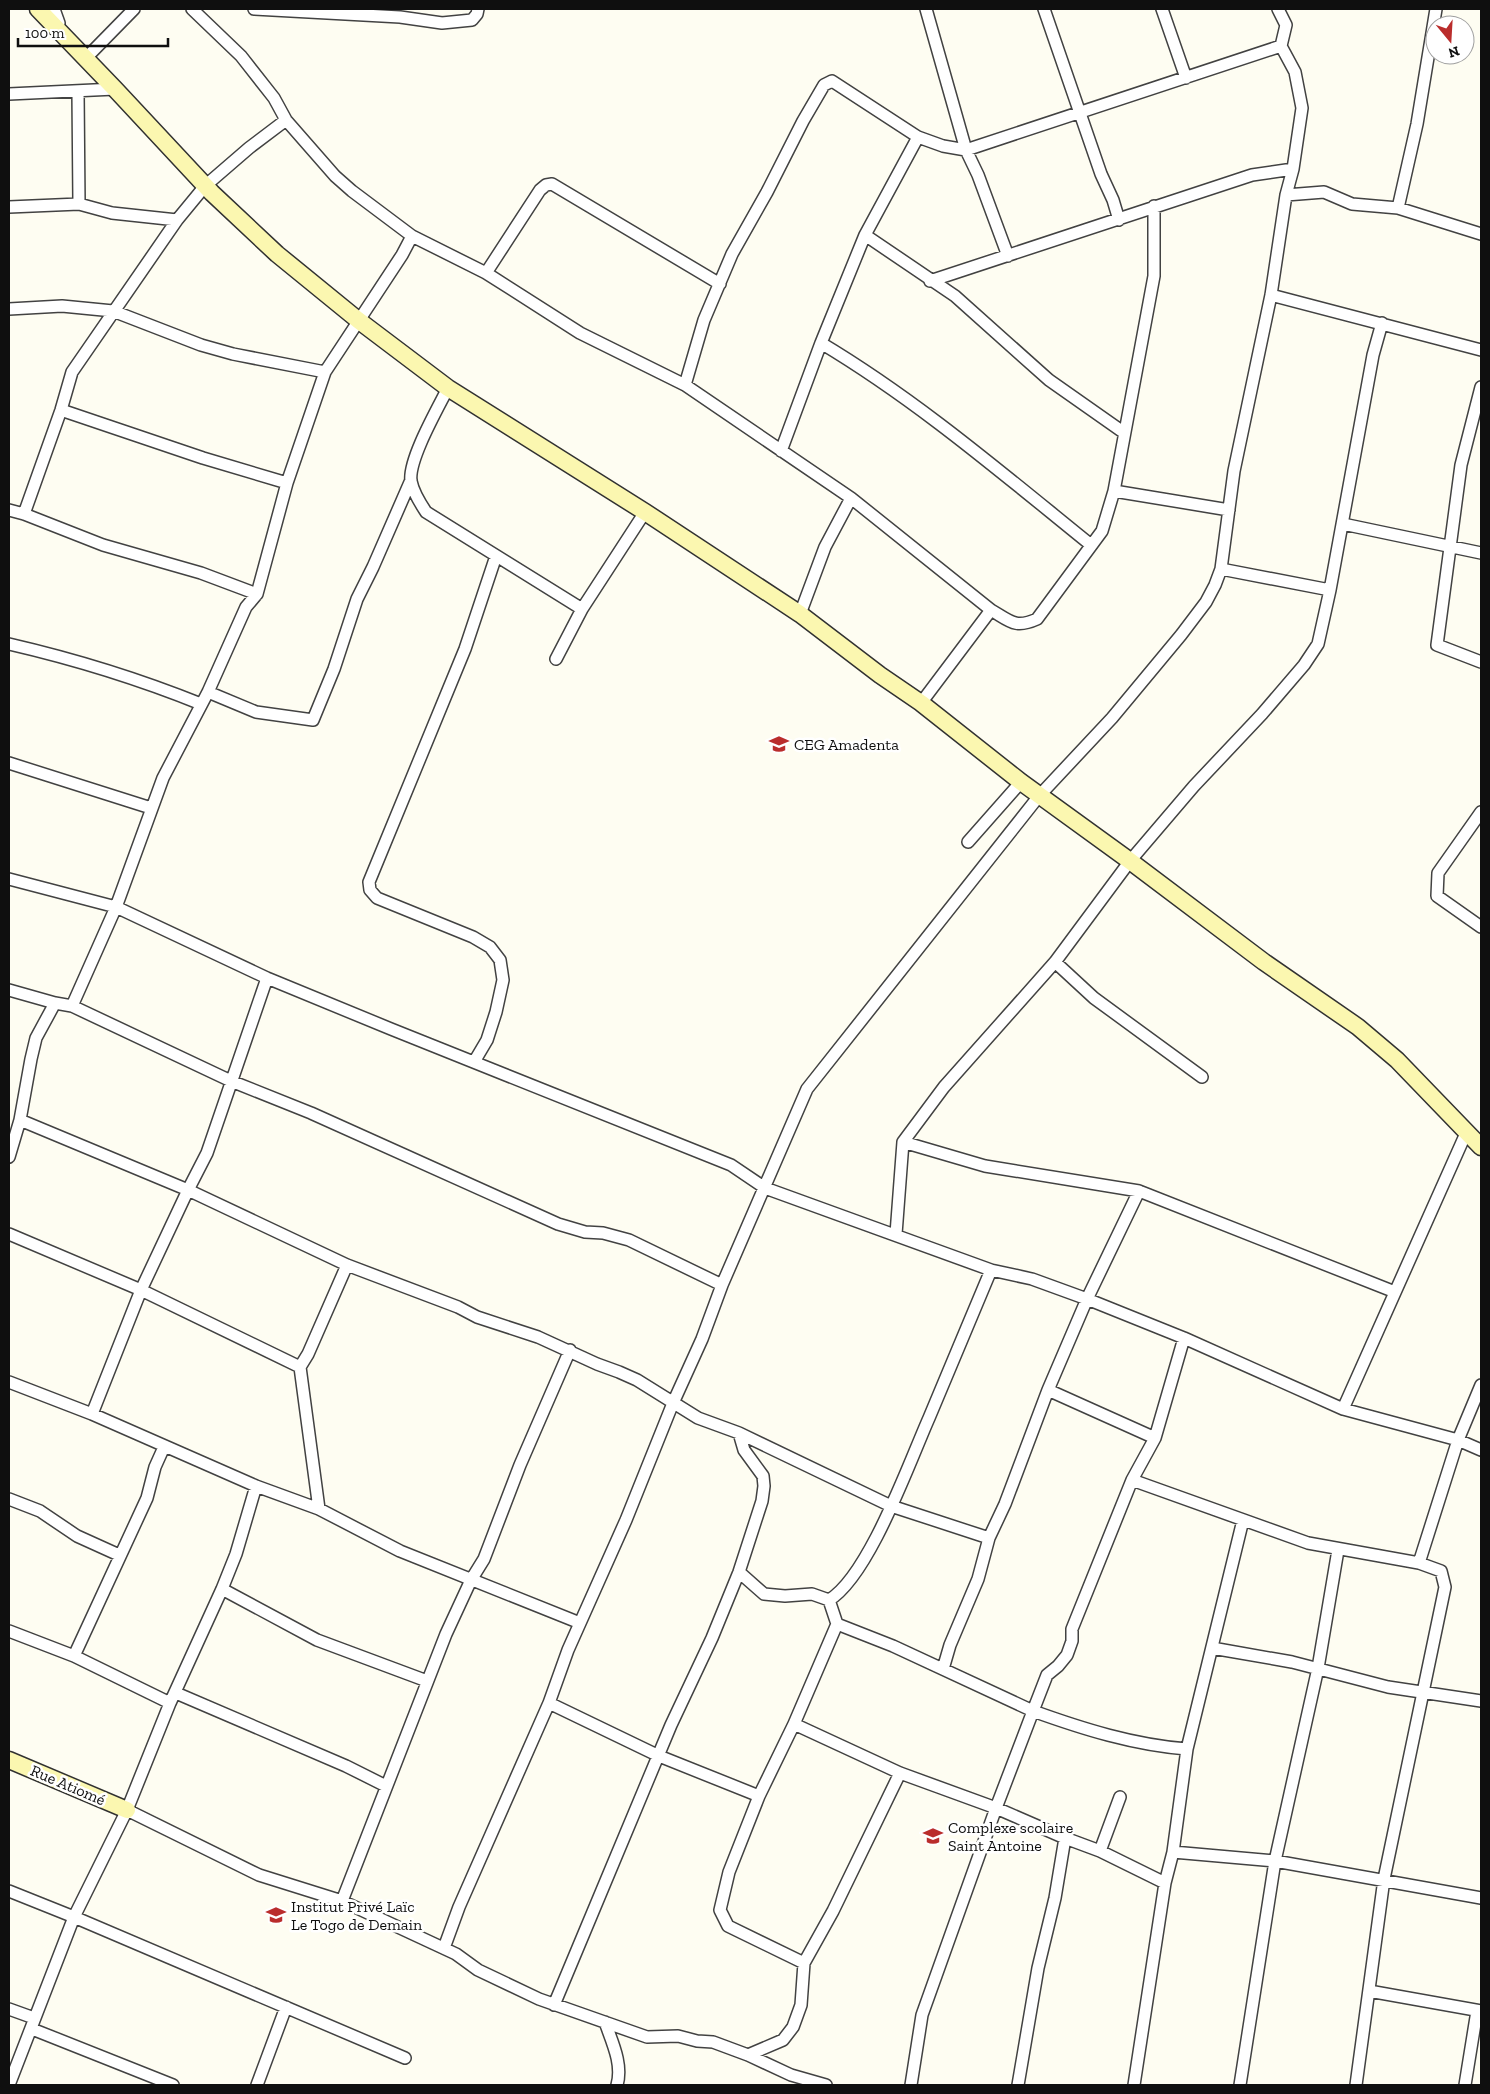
<svg xmlns="http://www.w3.org/2000/svg" width="1490" height="2094" font-family="'Zilla Slab',serif">
  <style>
    .lines { fill: none; stroke-linecap: round; stroke-linejoin: round }
    .street-casing { stroke: #424242; stroke-width: 14 }
    .secondary-casing { stroke: #313131; stroke-width: 19 }
    .street { stroke: #fff; stroke-width: 11 }
    .secondary { stroke: #fbf7b0; stroke-width: 16 }
    .labels { text-anchor: middle; dominant-baseline: central; stroke-width: 5; stroke-linejoin: round; paint-order: stroke }
    .poi-label { font-size: 16px; fill: #0f0f0f; stroke: #fff; text-anchor: start }
    .street-label { font-size: 16px; fill: #0f0f0f; stroke: #fff }
  </style>
  <rect width="100%" height="100%" fill="#fefdf2"/>
  <g class="lines">
    <defs>
      <path id="street" d="M54 9 59 23 56 29
        M192 9 241 56 274 98 286 120 335 176 352 191 412 236 486 273 580 333 685 385 851 498 991 610
        M254 9 400 17 442 23 472 20 477 14 478 9
        M926 9 966 150 978 175 1008 256
        M1044 9 1101 174 1113 200 1119 220
        M1162 9 1186 78
        M86 58 134 9
        M78 92 79 204
        M9 94 115 89
        M1286 195 1324 192 1352 204 1398 208 1481 234
        M9 207 79 204 112 213 177 220
        M1398 208 1417 124 1436 9
        M865 235 955 296 1049 380 1123 432
        M486 273 540 190 546 185 552 184 720 284
        M930 281 1252 175 1293 169
        M1271 295 1481 350
        M9 309 62 306 113 311 201 345 233 354 325 372
        M821 343C918 401 1003 474 1091 545
        M685 385 704 320 732 254 767 192 803 121 824 85 832 81 918 137 943 146 966 150 1281 46
        M1481 387 1461 465 1437 645 1481 662
        M448 388C438 408 408 460 411 481 413 492 420 503 426 512L582 609
        M61 410 203 458 287 483
        M781 451 821 343 865 235 918 137
        M1114 491 1229 510
        M9 510 24 514 103 545 201 573 257 594
        M24 514 61 410 72 372 177 220 205 186 249 148 286 120
        M1343 524 1481 553
        M1221 569 1330 590
        M800 614 825 547 851 498
        M9 644C74 659 139 679 201 704
        M556 659 582 609 645 512
        M208 692 256 712 313 720 334 669 357 599 373 567 411 480
        M921 703 991 610C1010 621 1015 629 1037 619L1102 531 1114 491 1154 276V206
        M9 763 151 808
        M1481 812 1438 873 1437 896 1481 927
        M968 842 1021 782
        M9 879 116 907 267 978 391 1029 731 1165 765 1188 991 1270 1032 1279 1087 1299 1184 1338 1343 1409 1458 1440 1481 1450
        M1055 962 1094 998 1202 1077
        M9 990 55 1003
        M72 1006 116 907 163 778 208 692 246 607 257 594 287 483 325 372 402 255 412 236
        M474 1062 487 1040 496 1012 503 980 500 960 490 947 473 937 377 898 370 890 369 882 465 649 496 556
        M20 1120 188 1190 347 1265 458 1307 477 1317 538 1337 597 1364 619 1372 637 1380 698 1418 739 1433 744 1450 763 1476 764 1486 762 1501 739 1572 712 1638 671 1725 554 2005
        M903 1142 985 1166 1139 1191 1395 1292
        M9 1157 20 1120 31 1059 36 1038 55 1003 72 1006 231 1081 311 1113 558 1224 585 1232 603 1233 629 1240 722 1285
        M9 1234 141 1290 300 1367
        M896 1234 903 1142 944 1087 1055 962 1130 861 1194 786 1262 714 1304 665 1318 644 1330 590 1373 355 1382 323
        M1184 1338 1155 1438 1132 1480 1072 1629V1641L1067 1655 1058 1666 1047 1675 1033 1711C1083 1729 1134 1745 1187 1749
        M9 1382 92 1414 256 1486 319 1509 400 1551 580 1623
        M1048 1390 1155 1438
        M1343 1409 1467 1131
        M92 1414 141 1290 188 1190 207 1153 267 978
        M739 1433 891 1506 989 1538
        M1132 1480 1308 1543 1419 1563 1441 1571 1445 1587 1384 1879 1356 2085
        M9 1499 40 1511 77 1536 119 1555
        M319 1509 300 1367 308 1354 347 1265
        M1419 1563 1458 1440 1481 1385
        M739 1572 764 1594 785 1596 812 1594 829 1600 837 1624 794 1724 900 1773 996 1808 1065 1838 1100 1851 1165 1883
        M222 1589 317 1640 427 1681
        M829 1600C869 1576 909 1463 929 1418 950 1369 970 1319 991 1270
        M837 1624 893 1646 1033 1711 996 1808 922 2015 911 2085
        M9 1631 74 1656 170 1703
        M1212 1648 1292 1662 1388 1687 1481 1701
        M74 1656 147 1498 155 1467 164 1447
        M943 1669 950 1645 978 1579 989 1538 1005 1504 1048 1390 1087 1299 1139 1191
        M176 1693 346 1766 386 1786
        M549 1703 659 1756 759 1796 794 1724
        M759 1796 729 1872 720 1910 728 1926 804 1963
        M127 1810 259 1875 342 1901 456 1954 478 1970 539 1999 647 2037 678 2036 697 2041 713 2042 748 2055 791 2075 826 2085
        M1100 1851 1120 1797
        M1173 1852 1275 1861 1481 1898
        M9 1891 74 1917 405 2058
        M342 1901 446 1634 471 1580 484 1559 520 1465 570 1350
        M444 1948 459 1907 549 1703 568 1650 626 1520 673 1403 702 1339 722 1285 807 1089 1039 796 1112 718 1181 635 1206 602 1215 585 1221 569 1234 471 1271 295 1286 195 1293 169 1302 108 1295 72 1281 46 1286 25 1278 9
        M1369 1991 1481 2011
        M9 2009 34 2018
        M605 2022C612 2042 623 2064 617 2085
        M32 2029 173 2085
        M748 2055 783 2040 793 2027 801 2005 804 1963 833 1911 900 1773
        M9 2085 74 1917 127 1810 170 1703 222 1589 236 1554 256 1486
        M257 2085 286 2007
        M1018 2085 1038 1968 1055 1898 1065 1838
        M1134 2085 1165 1883 1173 1852 1187 1749 1243 1520
        M1240 2085 1275 1861 1318 1668 1338 1550
        M1465 2085 1477 2011"/>
      <path id="secondary" d="M38 9 115 89 212 193 277 254 358 320 448 388 645 512 800 614 880 675 921 703 1021 782 1130 861 1264 962 1358 1027 1397 1060 1481 1147
        M9 1760 127 1810"/>
    </defs>
    <!-- street casing -->
    <use href="#street" class="street-casing"/>
    <!-- secondary casing -->
    <use href="#secondary" class="secondary-casing"/>
    <!-- street -->
    <use href="#street" class="street"/>
    <!-- secondary -->
    <use href="#secondary" class="secondary"/>
  </g>
  <!-- icons -->
  <defs>
    <symbol id="school-bare" viewBox="-9 -9 18 18"><path d="M0-5L7-2L0 1L-7-2ZM-4 1L0 2.5L4 1V4Q0 6-4 4Z" fill="#ba2d2c" stroke="#fff" stroke-width="2.5" paint-order="stroke"/></symbol>
  </defs>
  <g fill-rule="evenodd">
    <use href="#school-bare" x="765" y="730" width="28" height="28"/>
    <use href="#school-bare" x="919" y="1822" width="28" height="28"/>
    <use href="#school-bare" x="262" y="1901" width="28" height="28"/>
  </g>
  <g class="labels">
    <!-- poi labels -->
    <g class="poi-label">
      <text x="794" y="744">CEG Amadenta</text>
      <text x="948" y="1827">Complexe scolaire<tspan x="948" dy="18">Saint Antoine</tspan></text>
      <text x="291" y="1906">Institut Privé Laïc<tspan x="291" dy="18">Le Togo de Demain</tspan></text>
    </g>
    <!-- street labels -->
    <g class="street-label">
      <text transform="translate(68 1785) rotate(23)">Rue Atiomé</text>
    </g>
  </g>
  <!-- border -->
  <rect width="1490" height="2094" fill="none" stroke="#0f0f0f" stroke-width="20"/>
  <!-- north arrow -->
  <g transform="translate(1450 40) rotate(162)"><circle r="24" fill="#ffffff" stroke="#9f9f9f"/>
  <path d="M0-4L9 19L0 12L-9 19Z" fill="#ba2d2c"/>
  <text y="-8" font-size="14" font-weight="bold" text-anchor="middle" fill="#0f0f0f">N</text>
  </g>
  <!-- scale -->
  <path d="M18 38v8h150v-8" fill="none" stroke="#0f0f0f" stroke-width="2.5"/>
  <text x="25" y="38" font-size="15" fill="#0f0f0f" stroke="#ffffff" stroke-width="4" paint-order="stroke">100 m</text>
</svg>
